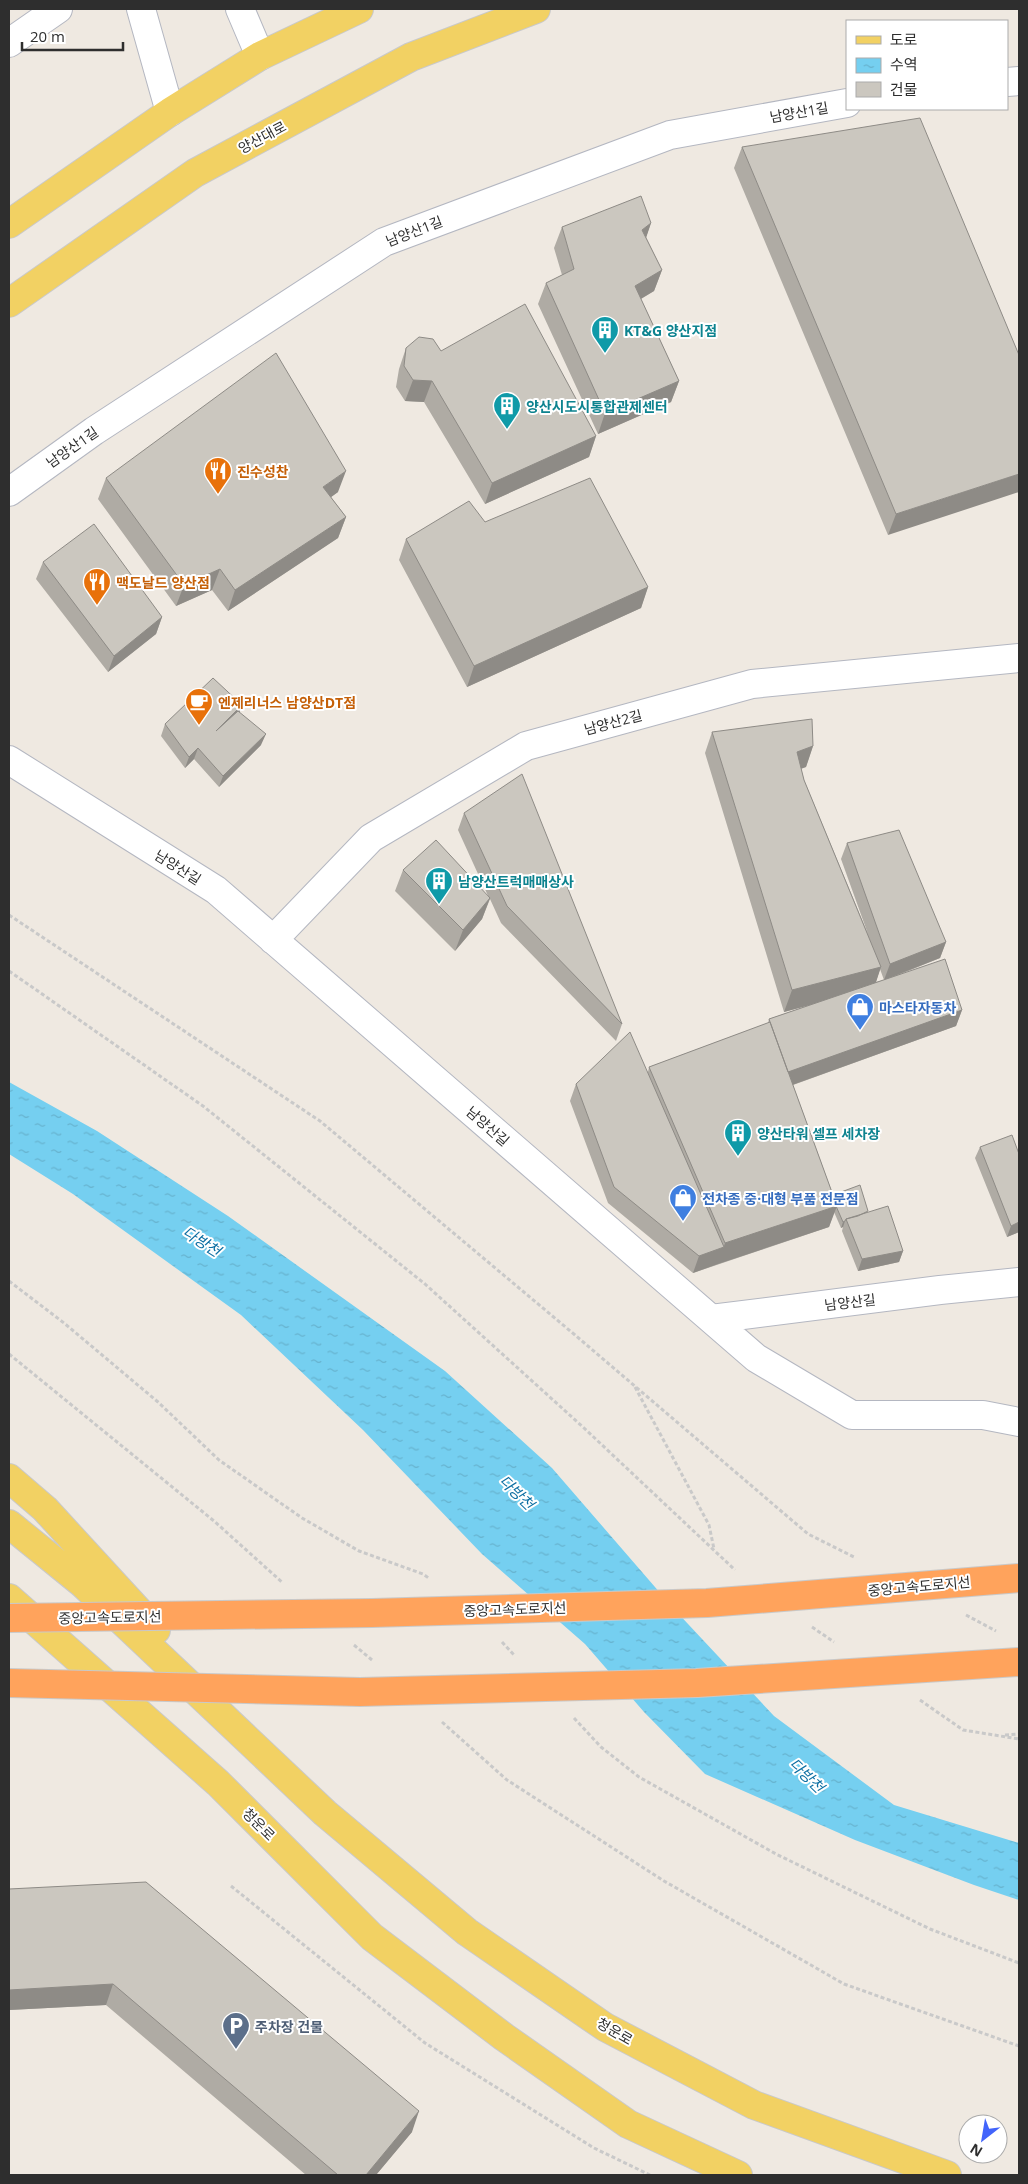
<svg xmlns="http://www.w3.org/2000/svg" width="1028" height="2184" font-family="'Open Sans','Noto Sans KR',sans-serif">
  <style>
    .water { fill: url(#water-ripples) }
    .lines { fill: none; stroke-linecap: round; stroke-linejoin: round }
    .minor-casing { stroke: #b4b7c1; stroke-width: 30 }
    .major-casing { stroke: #c9c9c9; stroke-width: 30 }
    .path { stroke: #c9c9c9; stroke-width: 3; stroke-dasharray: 4 2.5; stroke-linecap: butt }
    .minor { stroke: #fff; stroke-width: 28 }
    .major { stroke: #f2d163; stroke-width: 28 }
    .highway-bridge-casing { stroke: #c9c9c9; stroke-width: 30; stroke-linecap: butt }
    .highway-bridge { stroke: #ffa35c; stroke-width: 28 }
    .wall { fill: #afaba4; fill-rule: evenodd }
    .shaded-wall { fill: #8e8b86 }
    .building { fill: #cbc7bf; stroke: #8e8b86 }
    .labels { text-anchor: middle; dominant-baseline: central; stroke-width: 4; stroke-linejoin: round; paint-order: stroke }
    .street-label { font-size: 14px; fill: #2e2e2e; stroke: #fff }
    .culture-label { font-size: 14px; font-weight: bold; fill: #0d838f; stroke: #fff; text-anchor: start }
    .food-label { font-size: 14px; font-weight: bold; fill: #c56008; stroke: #fff; text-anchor: start }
    .shop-label { font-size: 14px; font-weight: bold; fill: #366cbe; stroke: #fff; text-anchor: start }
    .service-label { font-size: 14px; font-weight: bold; fill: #4e5e75; stroke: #fff; text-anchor: start }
    .water-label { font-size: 15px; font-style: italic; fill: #0d6fa3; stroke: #fff }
  </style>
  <defs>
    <pattern id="water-ripples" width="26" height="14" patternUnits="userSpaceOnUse" patternTransform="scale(1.25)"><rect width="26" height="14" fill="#75cff0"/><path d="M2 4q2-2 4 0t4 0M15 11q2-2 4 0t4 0" fill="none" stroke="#66b2ce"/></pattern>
  </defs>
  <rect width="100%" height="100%" fill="#efe9e1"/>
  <!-- water -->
  <path class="water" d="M9 1082 97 1131 228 1216 445 1371 552 1468 674 1609 774 1716 894 1805 1019 1843V1900L974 1885 855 1840 705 1774 644 1712 585 1644 482 1554 363 1430 241 1315 73 1194 9 1154Z"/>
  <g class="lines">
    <defs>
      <path id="minor" d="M141 9 170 112
        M240 9 260 56
        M9 43 58 9
        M1007 82 1019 81
        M9 492 94 431 384 242 670 135 847 103
        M9 760 216 890 756 1358 852 1415H983L1019 1422
        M273 940 371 838 526 746 752 684 1019 658
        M711 1319 940 1290 1019 1282"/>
      <path id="major" d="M9 224 170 112 260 56 359 9
        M9 303 195 173 411 57 536 9
        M9 1478 45 1509 156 1630
        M9 1524 83 1584 325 1813 467 1932 605 2027 754 2105 947 2175
        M9 1598 218 1783 372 1937 504 2037 628 2124 738 2175"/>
    </defs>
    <!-- minor casing -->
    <use href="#minor" class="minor-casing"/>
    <!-- major casing -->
    <use href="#major" class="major-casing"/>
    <!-- path -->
    <path class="path" d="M9 915 320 1121 575 1335 808 1534 856 1558
      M9 971 203 1106 425 1284 584 1428 735 1570
      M9 1281 64 1323 158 1402 219 1460 302 1518 359 1551 423 1574 430 1579
      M9 1354 214 1521 283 1583
      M635 1387 709 1525 714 1549
      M966 1615 996 1631
      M812 1627 834 1642
      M502 1642 515 1656
      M354 1645 372 1660
      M920 1700 963 1730 1019 1739
      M574 1718 601 1747 639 1777 776 1854 930 1929 1019 1963
      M442 1722 507 1780 664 1881 844 1984 1019 2046
      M1005 1735 1019 1734
      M231 1886 425 2043 594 2148 650 2175"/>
    <!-- minor -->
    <use href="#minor" class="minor"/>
    <!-- major -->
    <use href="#major" class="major"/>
    <defs>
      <path id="highway-bridge" d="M9 1618 372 1613 707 1603 1019 1578
        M9 1683 360 1692 697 1683 1019 1662"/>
    </defs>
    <!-- highway-bridge casing -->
    <use href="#highway-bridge" class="highway-bridge-casing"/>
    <!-- highway-bridge -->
    <use href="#highway-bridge" class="highway-bridge"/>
  </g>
  <!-- wall -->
  <path class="wall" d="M742 147 1019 355 888 535 734 168Z
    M651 223 646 237 662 270 654 291 641 299 679 381 671 402 598 434 538 304 546 283 562 275 554 248 562 227Z
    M406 348 441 351 596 436 589 457 485 504 424 402 405 401 396 387 399 369Z
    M106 478 338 492 331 497 346 517 338 538 228 611 212 590 176 606 98 499Z
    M485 522 648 587 641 608 467 687 399 560 406 539Z
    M43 562 162 617 156 634 108 672 36 579Z
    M242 705 239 712 261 745 219 787 194 759 185 768 161 736 165 724Z
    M712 732 813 746 806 767 801 768 804 780 868 934 841 859 847 843 946 942 940 958 901 974 962 1010 956 1026 793 1085 833 1195 868 1213 903 1251 899 1262 858 1271 842 1231 843 1227 841 1228 834 1212 829 1227 693 1273 608 1203 570 1101 576 1084 648 1072 649 1067 768 1023 769 1019 813 1004 784 1012 705 753ZM880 969 884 980 876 982Z
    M464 813 622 1024 616 1041 501 923 490 899 482 919 455 951 395 891 403 870 489 898 458 830Z
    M980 1147 1019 1154V1232L1007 1237 975 1158Z
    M9 1889 412 2132 376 2175H306L106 2005 9 2010Z"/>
  <!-- shaded-wall -->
  <path class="shaded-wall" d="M651 223 644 244 642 230Z
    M662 270 654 291 627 307 635 286Z
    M413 380 432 381 424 402 405 401Z
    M679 381 671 402 598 434 605 413Z
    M596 436 589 457 485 504 492 483Z
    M346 471 338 492 316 508 323 487Z
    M1019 474V492L888 535 896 514Z
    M346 517 338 538 228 611 235 590Z
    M220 569 212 590 176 606 184 585Z
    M648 587 641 608 467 687 474 666Z
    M162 617 156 634 108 672 114 656Z
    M242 705 238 717 216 731Z
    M266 734 261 745 219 787 223 776Z
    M813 746 806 767 790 773 797 752Z
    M198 748 194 759 185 768 189 757Z
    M490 898 482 919 455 951 463 930Z
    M946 942 940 958 884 980 890 964Z
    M881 967 874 988 784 1012 792 990Z
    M962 1010 956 1026 781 1089 787 1072Z
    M837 1206 829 1227 718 1264 725 1243Z
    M845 1221 843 1227 841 1228 843 1222Z
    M1019 1222V1232L1007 1237 1011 1226Z
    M724 1247 718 1264 693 1273 699 1256Z
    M903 1251 899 1262 858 1271 862 1259Z
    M113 1984 106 2005 9 2010V1990Z
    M419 2111 412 2132 376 2175H366Z"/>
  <!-- building -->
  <path class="building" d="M920 118 1019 355V474L896 514 742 147Z
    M641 196 651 223 642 230 662 270 635 286 679 381 605 413 546 283 574 269 562 227Z
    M525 304 596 436 492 483 432 381 413 380 404 366 406 348 419 337 433 339 441 351Z
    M276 353 346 471 323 487 346 517 235 590 220 569 184 585 106 478Z
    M590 478 648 587 474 666 406 539 469 501 485 522Z
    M94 524 162 617 114 656 43 562Z
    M213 678 242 705 216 731 238 711 266 734 223 776 198 748 189 757 165 724Z
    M812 719 813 746 797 752 804 780 881 967 792 990 712 732Z
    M522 774 622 1024 507 906 464 813Z
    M899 830 946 942 890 964 847 843Z
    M436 840 490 898 463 930 403 870Z
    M945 959 962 1010 788 1072 769 1019Z
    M770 1022 837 1206 725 1243 649 1067Z
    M630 1032 724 1247 699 1256 614 1187 576 1084Z
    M1012 1135 1019 1154V1222L1011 1226 980 1147Z
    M860 1185 868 1211 858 1216 846 1219 845 1221 843 1222 836 1206 833 1195Z
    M888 1206 903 1251 862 1259 846 1219Z
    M146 1882 419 2111 366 2175H338L113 1984 9 1990V1889Z"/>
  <!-- icons -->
  <defs>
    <symbol id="building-pin" viewBox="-11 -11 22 30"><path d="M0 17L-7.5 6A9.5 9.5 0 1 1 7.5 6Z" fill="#0f9aa8" stroke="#fff"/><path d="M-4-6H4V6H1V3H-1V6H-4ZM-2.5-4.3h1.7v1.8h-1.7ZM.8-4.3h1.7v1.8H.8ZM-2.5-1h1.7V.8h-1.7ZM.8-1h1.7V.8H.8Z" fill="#fff"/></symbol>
    <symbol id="restaurant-pin" viewBox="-11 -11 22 30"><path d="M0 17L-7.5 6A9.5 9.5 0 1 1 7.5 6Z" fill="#e8710a" stroke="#fff"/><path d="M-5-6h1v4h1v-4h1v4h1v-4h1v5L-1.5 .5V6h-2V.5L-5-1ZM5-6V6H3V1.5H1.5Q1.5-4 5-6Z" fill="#fff"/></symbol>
    <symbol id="cafe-pin" viewBox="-11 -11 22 30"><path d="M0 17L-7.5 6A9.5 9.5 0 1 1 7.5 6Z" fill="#e8710a" stroke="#fff"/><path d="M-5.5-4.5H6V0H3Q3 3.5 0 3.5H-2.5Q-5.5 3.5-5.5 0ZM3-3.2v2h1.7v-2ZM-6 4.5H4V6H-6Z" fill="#fff"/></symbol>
    <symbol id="shop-pin" viewBox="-11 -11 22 30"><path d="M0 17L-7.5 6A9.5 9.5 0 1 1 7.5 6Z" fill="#3f7fe0" stroke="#fff"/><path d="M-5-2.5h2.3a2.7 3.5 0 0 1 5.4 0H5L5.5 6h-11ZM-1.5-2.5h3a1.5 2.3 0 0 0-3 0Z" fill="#fff"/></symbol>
    <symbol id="parking-pin" viewBox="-11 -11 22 30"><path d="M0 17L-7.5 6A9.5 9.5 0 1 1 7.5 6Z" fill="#5c6f8a" stroke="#fff"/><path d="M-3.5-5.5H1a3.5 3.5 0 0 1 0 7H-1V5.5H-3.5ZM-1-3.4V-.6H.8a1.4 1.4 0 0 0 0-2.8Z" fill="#fff"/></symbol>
  </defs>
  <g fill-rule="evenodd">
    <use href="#building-pin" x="589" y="314" width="32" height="43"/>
    <use href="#building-pin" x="491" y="390" width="32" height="43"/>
    <use href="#restaurant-pin" x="202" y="455" width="32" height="43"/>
    <use href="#restaurant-pin" x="81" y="566" width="32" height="43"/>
    <use href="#cafe-pin" x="183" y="686" width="32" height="43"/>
    <use href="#building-pin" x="423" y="865" width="32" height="43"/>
    <use href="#shop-pin" x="844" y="991" width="32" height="43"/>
    <use href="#building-pin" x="722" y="1117" width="32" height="43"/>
    <use href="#shop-pin" x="667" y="1182" width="32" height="43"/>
    <use href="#parking-pin" x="220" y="2010" width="32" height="43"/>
  </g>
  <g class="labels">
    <!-- street labels -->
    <g class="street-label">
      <text transform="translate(799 112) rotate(-10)">남양산1길</text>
      <text transform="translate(262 137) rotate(-28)">양산대로</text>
      <text transform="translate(414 231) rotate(-21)">남양산1길</text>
      <text transform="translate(72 447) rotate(-35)">남양산1길</text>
      <text transform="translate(613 722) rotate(-15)">남양산2길</text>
      <text transform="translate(178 867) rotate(32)">남양산길</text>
      <text transform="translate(488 1126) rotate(41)">남양산길</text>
      <text transform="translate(850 1302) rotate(-7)">남양산길</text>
      <text transform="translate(919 1586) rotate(-5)">중앙고속도로지선</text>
      <text transform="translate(515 1609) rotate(-2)">중앙고속도로지선</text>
      <text transform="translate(110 1617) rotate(-1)">중앙고속도로지선</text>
      <text transform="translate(259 1824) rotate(45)">청운로</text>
      <text transform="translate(615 2031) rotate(30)">청운로</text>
    </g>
    <!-- culture labels -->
    <g class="culture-label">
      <text x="624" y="330">KT&amp;G 양산지점</text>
      <text x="526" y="406">양산시도시통합관제센터</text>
      <text x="458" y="881">남양산트럭매매상사</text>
      <text x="757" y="1133">양산타워 셀프 세차장</text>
    </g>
    <!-- food labels -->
    <g class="food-label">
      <text x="237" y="471">진수성찬</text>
      <text x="116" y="582">맥도날드 양산점</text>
      <text x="218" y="702">엔제리너스 남양산DT점</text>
    </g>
    <!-- shop labels -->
    <g class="shop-label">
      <text x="879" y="1007">마스타자동차</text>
      <text x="702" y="1198">전차종 중·대형 부품 전문점</text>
    </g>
    <!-- service labels -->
    <g class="service-label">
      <text x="255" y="2026">주차장 건물</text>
    </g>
    <!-- water labels -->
    <g class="water-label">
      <text transform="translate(202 1241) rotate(33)">다방천</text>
      <text transform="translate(517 1492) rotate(44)">다방천</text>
      <text transform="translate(807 1775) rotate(44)">다방천</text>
    </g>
  </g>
  <!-- border -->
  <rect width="1028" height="2184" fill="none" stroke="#2e2e2e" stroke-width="20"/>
  <!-- legend -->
  <rect x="846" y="20" width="162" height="90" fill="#ffffff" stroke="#ababab"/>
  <rect x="856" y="36" width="25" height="8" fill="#f2d163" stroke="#ababab"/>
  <text x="890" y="45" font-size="15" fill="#2e2e2e">도로</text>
  <rect x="856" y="58" width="25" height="15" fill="url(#water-ripples)" stroke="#ababab"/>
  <text x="890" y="70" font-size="15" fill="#2e2e2e">수역</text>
  <rect x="856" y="82" width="25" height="15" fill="#cbc7bf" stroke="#ababab"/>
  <text x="890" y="95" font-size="15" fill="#2e2e2e">건물</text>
  <!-- north arrow -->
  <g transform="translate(983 2139) rotate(211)"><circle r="24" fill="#ffffff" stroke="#ababab"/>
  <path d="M0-4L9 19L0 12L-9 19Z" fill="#4264fb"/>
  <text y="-8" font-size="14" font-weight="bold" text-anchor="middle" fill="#2e2e2e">N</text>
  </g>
  <!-- scale -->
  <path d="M22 42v8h101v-8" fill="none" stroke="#2e2e2e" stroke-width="2.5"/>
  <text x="30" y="42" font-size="15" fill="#2e2e2e" stroke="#ffffff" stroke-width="4" paint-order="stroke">20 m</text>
</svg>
